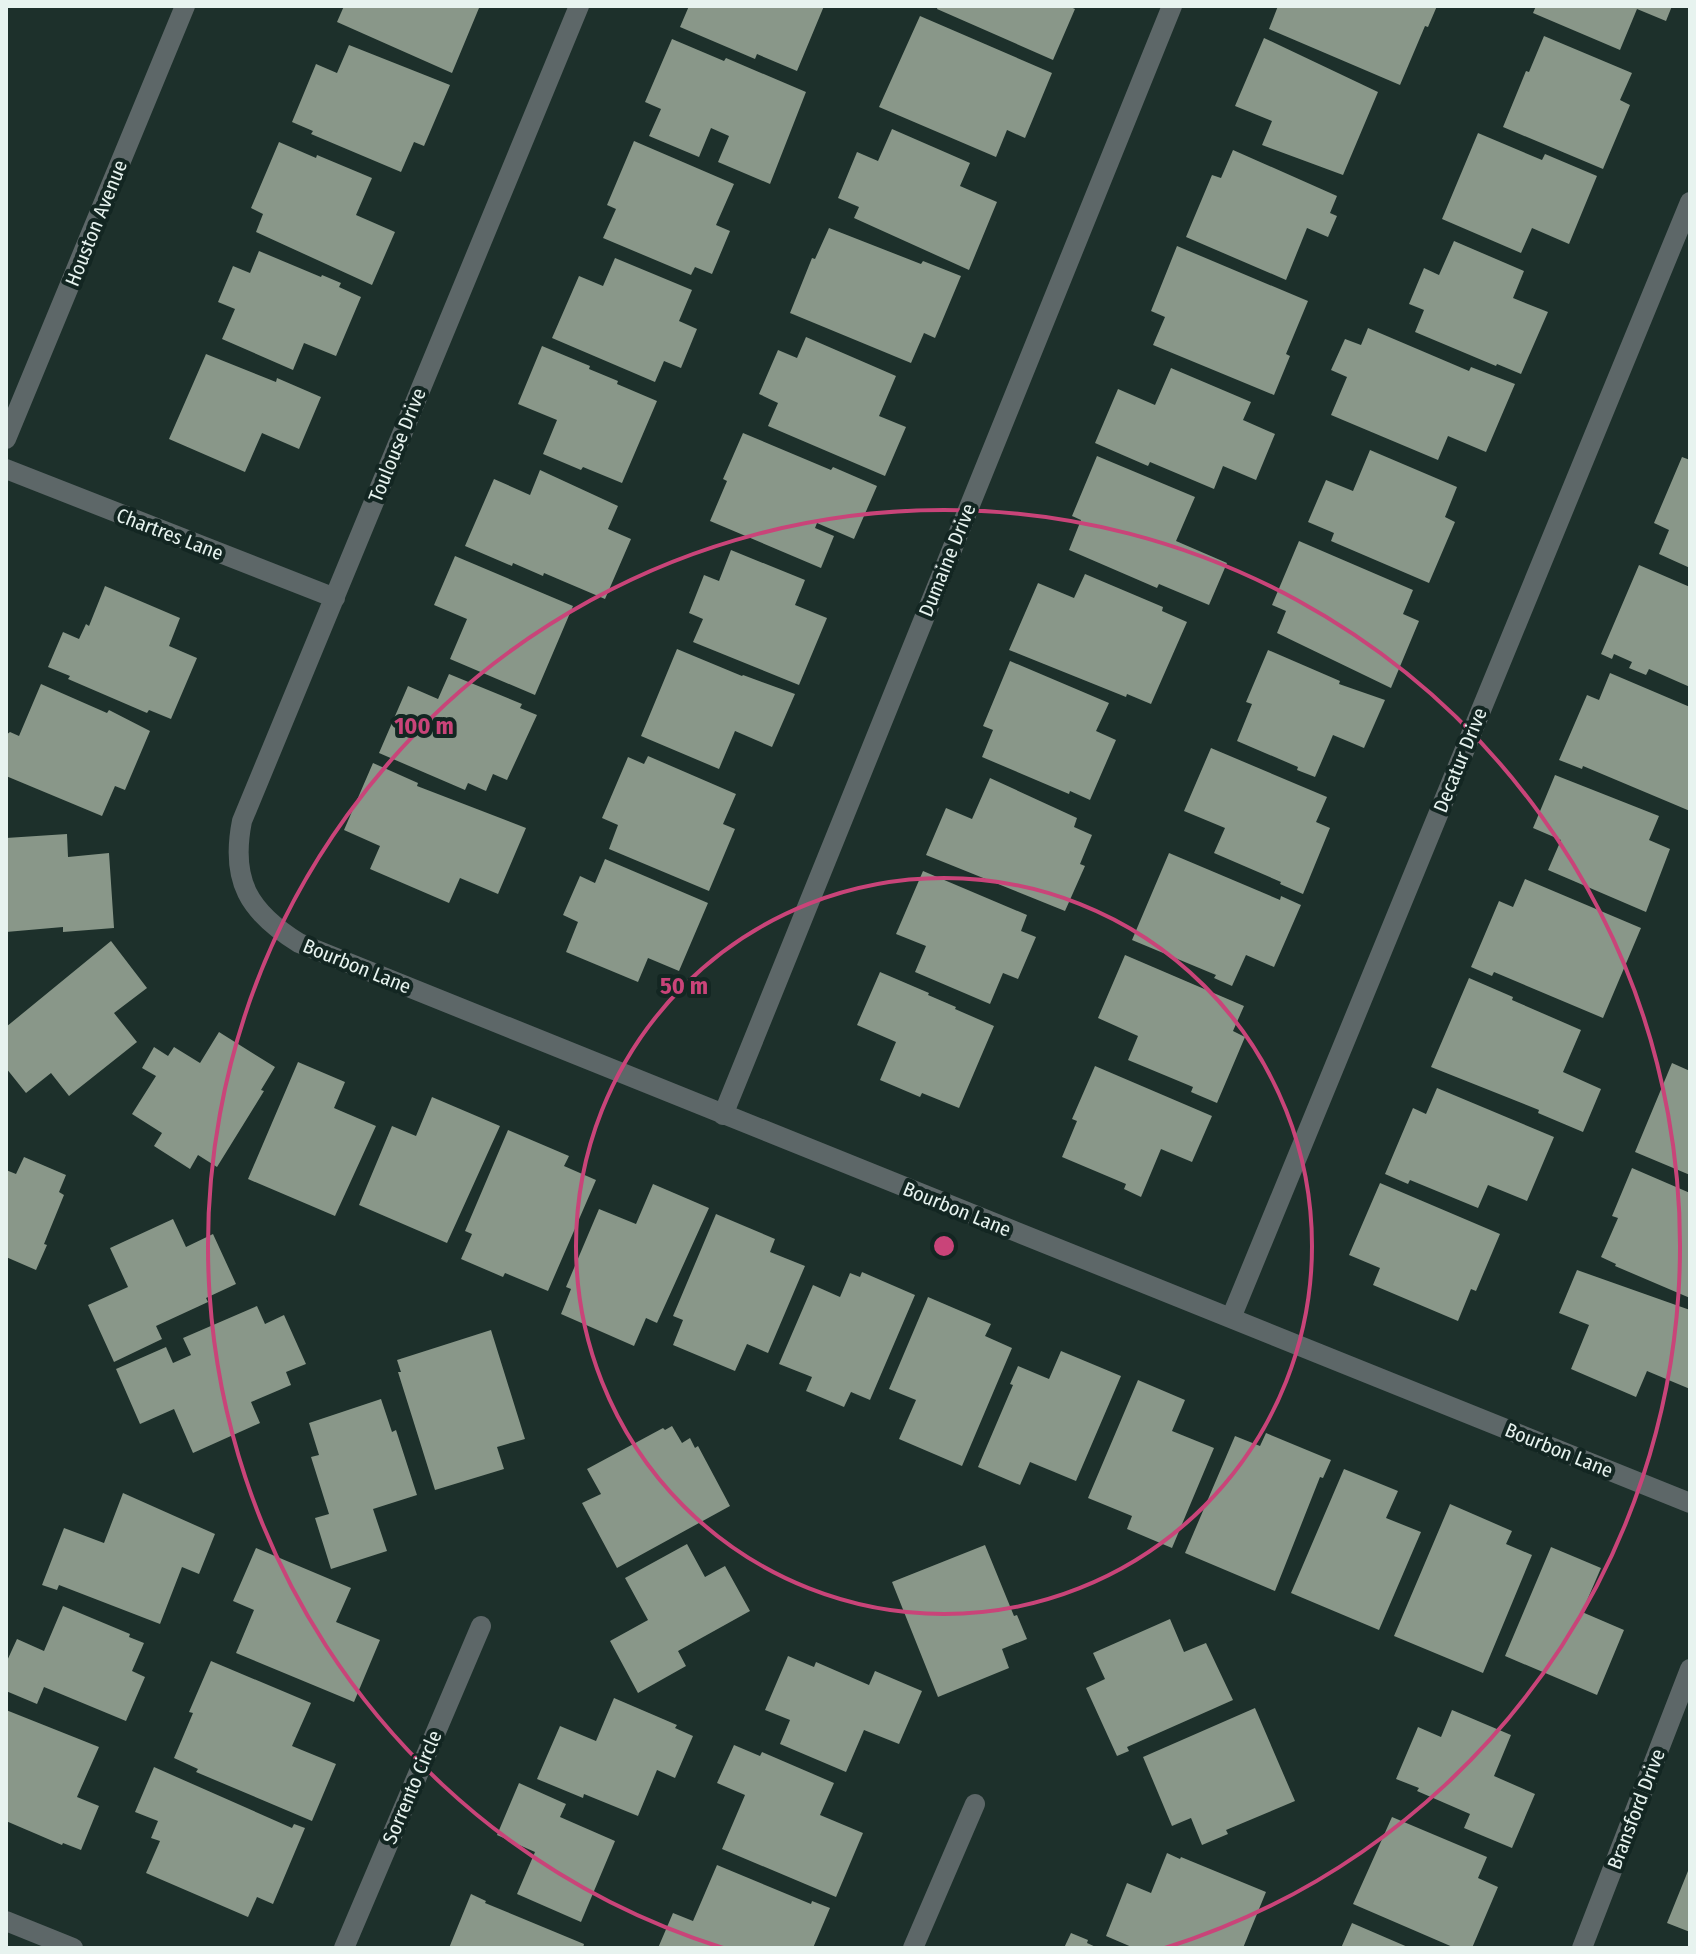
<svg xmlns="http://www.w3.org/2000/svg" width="1696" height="1954" font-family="'Fira Sans Condensed',sans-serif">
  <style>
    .building { fill: #899789 }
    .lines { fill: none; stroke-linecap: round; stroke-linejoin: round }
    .minor { stroke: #5d6768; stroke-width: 20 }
    .tertiary { stroke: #5d6768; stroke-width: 20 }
    .ring { fill: none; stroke: #c94479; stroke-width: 4 }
    .labels { text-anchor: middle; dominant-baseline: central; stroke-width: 8; stroke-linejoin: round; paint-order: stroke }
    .street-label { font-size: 20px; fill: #e7f3ef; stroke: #132622 }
    .centre { fill: #c94479; stroke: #132622; stroke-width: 4 }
    .ring-label { font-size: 24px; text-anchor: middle; font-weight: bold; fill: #c94479; stroke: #132622; stroke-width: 8; stroke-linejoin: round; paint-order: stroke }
  </style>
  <rect width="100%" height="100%" fill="#1d302b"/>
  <!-- building -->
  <path class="building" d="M344 6H475L479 8 452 73 337 22Z
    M689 6H824L797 71 757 54 755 59 680 27Z
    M938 6H1068L1075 9 1053 60 937 9Z
    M1278 6H1437L1428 27 1425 26 1400 85 1269 29Z
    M1536 6H1672L1666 21 1637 9 1620 50 1533 13Z
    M920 16 1052 73 1025 138 1007 130 996 157 879 107Z
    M1544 36 1632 73 1620 100 1630 105 1603 169 1503 127 1526 71 1529 72Z
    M1264 38 1378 92 1343 175 1262 145 1272 121 1235 106Z
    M672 39 724 61 726 58 806 92 770 184 718 162 729 136 711 128 699 157 649 136 661 109 645 102Z
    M349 45 450 85 424 146 414 142 401 172 311 134 313 131 292 122 316 64 337 73Z
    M892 129 970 163 960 186 997 202 969 270 854 218 859 207 838 198 857 152 878 161Z
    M1478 133 1542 160 1545 154 1597 176 1569 244 1532 228 1521 253 1442 219Z
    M634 141 734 184 716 225 730 231 712 274 695 267 691 275 603 238 616 209 607 205Z
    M279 142 316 158 317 155 372 178 356 215 395 232 372 285 256 232 263 214 251 208Z
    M1233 150 1337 196 1330 213 1337 216 1328 237 1307 228 1286 280 1186 237 1212 175 1221 178Z
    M829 228 921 264 923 261 961 276 935 338 924 333 911 363 790 313 812 258 815 259Z
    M1454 241 1524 271 1513 298 1548 312 1521 374 1497 364 1496 366 1415 332 1424 310 1409 304 1424 268 1439 275Z
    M1177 246 1308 301 1286 354 1290 356 1274 395 1153 345 1165 317 1151 311Z
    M259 251 321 277 322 275 341 283 339 287 361 297 336 356 304 343 293 370 222 339 235 309 218 302 233 266 250 273Z
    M615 258 692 290 679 321 697 329 681 368 664 361 655 382 552 338 579 276 603 286Z
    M1368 328 1469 371 1471 367 1515 384 1486 452 1448 436 1438 460 1331 415 1347 377 1331 370 1345 339 1361 345Z
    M806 337 896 376 879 416 906 427 885 476 768 426 778 403 759 394 778 350 797 358Z
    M542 346 590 366 589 369 618 381 617 384 657 401 622 483 583 467 581 470 543 454 557 420 518 404Z
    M206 354 276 382 277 378 321 397 299 449 262 433 245 472 169 439Z
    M1171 368 1251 402 1243 420 1275 434 1256 480 1223 466 1214 489 1150 462 1148 466 1095 443 1118 389 1155 405Z
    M743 433 831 470 833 467 877 486 854 539 817 523 815 528 834 536 821 568 710 521 727 481 723 479Z
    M1370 450 1457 487 1445 517 1455 522 1429 583 1331 541 1334 533 1308 522 1326 480 1353 491Z
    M1097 456 1195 497 1176 541 1227 563 1209 605 1159 584 1157 588 1069 550 1081 520 1072 516Z
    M1682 457 1690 460V568L1659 554 1669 530 1654 523Z
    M540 470 618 506 608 529 631 539 605 599 544 573 543 576 513 563 512 566 465 546 494 479 530 495Z
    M1299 541 1413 590 1403 614 1419 621 1391 688 1277 633 1286 611 1272 605Z
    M731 550 805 580 795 605 827 618 799 685 693 642 703 619 689 613 704 575 719 581Z
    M455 556 573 606 535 695 450 659 467 619 434 605Z
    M1639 565 1690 587V687L1649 669 1646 675 1629 668 1632 662 1614 654 1612 659 1601 654Z
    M1085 574 1163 607 1162 611 1187 622 1151 704 1127 694 1126 697 1009 650 1038 583 1074 598Z
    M105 586 180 618 169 646 197 658 171 719 149 710 147 713 68 679 70 676 48 667 63 632 79 639 86 624 89 626Z
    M677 649 742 676 743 675 795 694 772 747 735 731 719 769 641 736Z
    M1268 650 1340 681 1339 684 1385 700 1364 748 1333 735 1315 777 1297 770 1298 767 1237 741 1252 704 1246 702Z
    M1010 661 1109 703 1096 731 1116 740 1090 800 1070 791 1069 794 982 757 993 730 983 726Z
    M1610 673 1690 707V811L1583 766 1582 769 1559 760 1587 695 1599 700Z
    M449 674 522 704 520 708 537 715 507 780 493 774 486 791 468 783 465 790 379 753 408 686 438 699Z
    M41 684 107 713 109 710 150 731 125 790 115 786 102 816 6 776V735L10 732 19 736Z
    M1211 748 1327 797 1316 822 1330 828 1303 894 1280 884 1281 882 1214 853 1225 828 1184 811Z
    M648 756 736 794 723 824 735 829 709 891 609 849 618 825 602 818 628 757 644 764Z
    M373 763 418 783 417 786 526 828 498 894 460 878 449 903 370 869 380 846 344 830Z
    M1555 775 1659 816 1649 840 1670 849 1646 912 1548 870 1561 840 1533 828Z
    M990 778 1077 818 1074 827 1092 835 1080 864 1085 866 1065 911 926 855 946 808 972 819Z
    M67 834 68 857 109 853 114 928 63 932V927L6 932V838Z
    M1169 853 1280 900 1281 896 1301 905 1274 967 1246 955 1232 986 1214 978 1216 975 1132 940Z
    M605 859 708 903 679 971 648 958 638 982 566 952 578 922 563 915 580 876 595 883Z
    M923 871 1027 915 1021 931 1036 937 1018 979 1003 973 990 1004 915 972 926 946 896 934Z
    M1525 879 1641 928 1603 1018 1494 972 1492 976 1471 967 1499 901 1513 907Z
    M111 941 147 988 114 1013 137 1042 69 1096 51 1073 26 1093 6 1068V1027Z
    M1125 955 1244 1006 1233 1031 1245 1037 1217 1103 1191 1092 1193 1087 1128 1060 1138 1036 1098 1018Z
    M880 972 929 993 928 995 956 1007 955 1009 994 1026 959 1108 922 1093 920 1097 880 1080 896 1042 857 1025Z
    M1469 978 1513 997 1512 1000 1581 1030 1563 1072 1601 1089 1583 1132 1538 1113 1539 1110 1431 1067Z
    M219 1032 275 1067 261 1090 264 1091 217 1167 198 1155 190 1169 154 1146 162 1133 132 1114 156 1076 142 1068 154 1047 168 1056 174 1047 200 1063Z
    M298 1062 345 1082 334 1108 376 1126 335 1216 248 1179Z
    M1672 1063 1690 1071V1175L1635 1152Z
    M1095 1066 1212 1116 1192 1162 1161 1149 1141 1197 1124 1189 1126 1184 1062 1157 1077 1121 1072 1119Z
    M1437 1088 1554 1137 1527 1201 1488 1185 1478 1208 1410 1180 1408 1184 1385 1174 1413 1108 1426 1114Z
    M432 1097 500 1126 447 1243 359 1205 392 1126 416 1136Z
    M508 1130 569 1156 564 1166 596 1180 548 1291 505 1273 503 1277 461 1259 472 1234 465 1231Z
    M24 1157 66 1175 59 1192 64 1195 44 1244 47 1245 36 1270 6 1257V1170L16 1174Z
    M1632 1168 1690 1193V1298L1615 1266 1616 1264 1601 1257 1618 1218 1612 1216Z
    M1380 1183 1500 1234 1476 1291 1471 1289 1458 1321 1373 1285 1380 1268 1349 1255Z
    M653 1184 709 1208 657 1323 646 1318 634 1346 561 1314 571 1289 566 1287 599 1209 636 1224Z
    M716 1214 775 1239 770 1252 805 1266 768 1353 747 1344 735 1371 673 1345 683 1320 673 1316Z
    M173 1219 186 1247 213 1234 236 1284 206 1298 208 1302 156 1326 162 1339 114 1362 88 1305 128 1287 110 1248Z
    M1577 1270 1690 1310V1389L1647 1371 1636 1397 1571 1369 1589 1325 1559 1313Z
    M862 1272 915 1295 870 1400 851 1392 844 1407 806 1391 812 1377 779 1364 813 1285 840 1297 850 1273 860 1277Z
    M928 1297 991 1324 985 1336 1012 1348 962 1466 899 1439 916 1400 889 1389Z
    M257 1306 265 1324 284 1315 306 1364 286 1372 291 1385 251 1402 260 1423 193 1453 174 1409 140 1424 116 1369 166 1347 173 1363 191 1355 183 1338Z
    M491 1330 525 1439 497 1447 504 1469 435 1490 398 1372H401L397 1360Z
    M1061 1351 1121 1376 1076 1481 1030 1462 1020 1485 978 1467 1013 1385 1010 1384 1018 1366 1049 1379Z
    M1138 1380 1185 1400 1172 1431 1214 1448 1172 1548 1127 1529 1132 1516 1088 1498Z
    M381 1399 392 1432 396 1430 417 1495 373 1509 387 1551 331 1569 315 1518 329 1514 311 1457 319 1455 309 1423Z
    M672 1426 682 1443 690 1438 695 1448 698 1446 730 1506 617 1568 582 1503 601 1494 587 1469 663 1428 665 1430Z
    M1266 1433 1331 1460 1323 1478 1320 1477 1275 1591 1185 1553 1235 1436 1260 1446Z
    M1344 1469 1398 1491 1386 1518 1421 1532 1379 1630 1291 1593Z
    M123 1493 215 1534 199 1574 182 1567 160 1624 59 1585 57 1590 42 1585 64 1528 104 1543Z
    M1450 1504 1512 1531 1506 1544 1532 1555 1483 1673 1394 1636Z
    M687 1544 705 1577 725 1566 750 1611 678 1651 686 1666 638 1693 610 1641 648 1620 625 1578Z
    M985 1545 1014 1616 1017 1615 1027 1639 1002 1649 1009 1668 938 1697 892 1582Z
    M1551 1547 1601 1568 1582 1612 1624 1630 1597 1695 1505 1656Z
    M256 1548 351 1588 336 1622 380 1640 354 1702 236 1653 254 1610 233 1601Z
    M63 1606 130 1634 129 1637 144 1643 132 1671 145 1677 126 1721 44 1687 37 1704 6 1691V1663L17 1639 44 1651Z
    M1170 1619 1184 1652 1206 1643 1233 1700 1127 1747 1129 1751 1117 1756 1086 1688 1105 1679 1093 1653Z
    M788 1656 814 1667 816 1662 869 1685 875 1671 922 1691 899 1744 864 1730 846 1772 780 1744 790 1720 765 1710Z
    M211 1661 311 1703 292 1746 336 1764 312 1821 196 1772 198 1769 174 1758 193 1713 189 1712Z
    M614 1698 677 1725 675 1728 693 1736 675 1778 657 1770 638 1816 584 1794 583 1798 537 1779 560 1726 596 1741Z
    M1255 1708 1295 1801 1226 1830 1228 1834 1202 1845 1191 1818 1172 1826 1143 1757Z
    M6 1710 99 1747 77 1797 99 1806 81 1850 63 1843 62 1845 6 1821Z
    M1452 1710 1511 1735 1494 1776 1535 1794 1512 1848 1464 1828 1470 1814 1417 1791 1419 1788 1396 1779 1418 1727 1441 1737Z
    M734 1745 760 1756 762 1752 834 1783 820 1815 863 1833 836 1897 722 1849 745 1795 717 1783Z
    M154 1767 292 1828 294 1824 305 1828 273 1904 257 1897 248 1917 146 1873 160 1841 151 1838 158 1821 135 1812Z
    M519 1783 566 1804 560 1817 615 1841 581 1922 517 1894 535 1852 497 1835Z
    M1392 1817 1487 1857 1478 1878 1498 1887 1472 1948H1455L1353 1904Z
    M1167 1853 1180 1859 1181 1857 1266 1892 1243 1948H1134L1106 1936 1127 1883 1151 1893Z
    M717 1865 811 1904 812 1901 830 1908 813 1948H658L673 1913 693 1921Z
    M1690 1866V1932L1667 1923Z
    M471 1894 486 1901 485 1903 584 1944 583 1948H449Z
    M1352 1923 1410 1948H1341Z
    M1071 1933 1088 1940 1087 1943 1098 1948H1064Z"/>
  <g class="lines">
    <!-- minor -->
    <path class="minor" d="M579 6 242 821C230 881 249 912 299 943L1690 1503
      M6 469 335 598
      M723 1115 1172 6
      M1231 1318 1690 202
      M6 1921 73 1948
      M344 1948 481 1626
      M913 1948 975 1804
      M1582 1948 1690 1669"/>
    <!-- tertiary -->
    <path class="tertiary" d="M6 439 185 6"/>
  </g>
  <!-- distance rings -->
  <g class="ring">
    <circle cx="944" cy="1246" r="368"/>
    <path d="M723 1948A736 736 0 1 1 1165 1948"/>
  </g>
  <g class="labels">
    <!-- street labels -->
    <g class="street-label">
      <text transform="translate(96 223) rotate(-68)">Houston Avenue</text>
      <text transform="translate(397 445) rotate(-68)">Toulouse Drive</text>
      <text transform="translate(170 534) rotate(21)">Chartres Lane</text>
      <text transform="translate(947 560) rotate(-68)">Dumaine Drive</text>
      <text transform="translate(1460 760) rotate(-68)">Decatur Drive</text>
      <text transform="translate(357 966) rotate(22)">Bourbon Lane</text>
      <text transform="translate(957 1209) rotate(22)">Bourbon Lane</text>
      <text transform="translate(1559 1450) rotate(22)">Bourbon Lane</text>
      <text transform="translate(412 1787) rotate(-67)">Sorrento Circle</text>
      <text transform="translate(1636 1809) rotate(-69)">Bransford Drive</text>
    </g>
  </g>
  <circle cx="944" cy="1246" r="12" class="centre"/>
  <g class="ring-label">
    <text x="424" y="734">100 m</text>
    <text x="684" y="994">50 m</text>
  </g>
  <!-- border -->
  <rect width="1696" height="1954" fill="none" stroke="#e7f3ef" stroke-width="16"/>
</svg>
